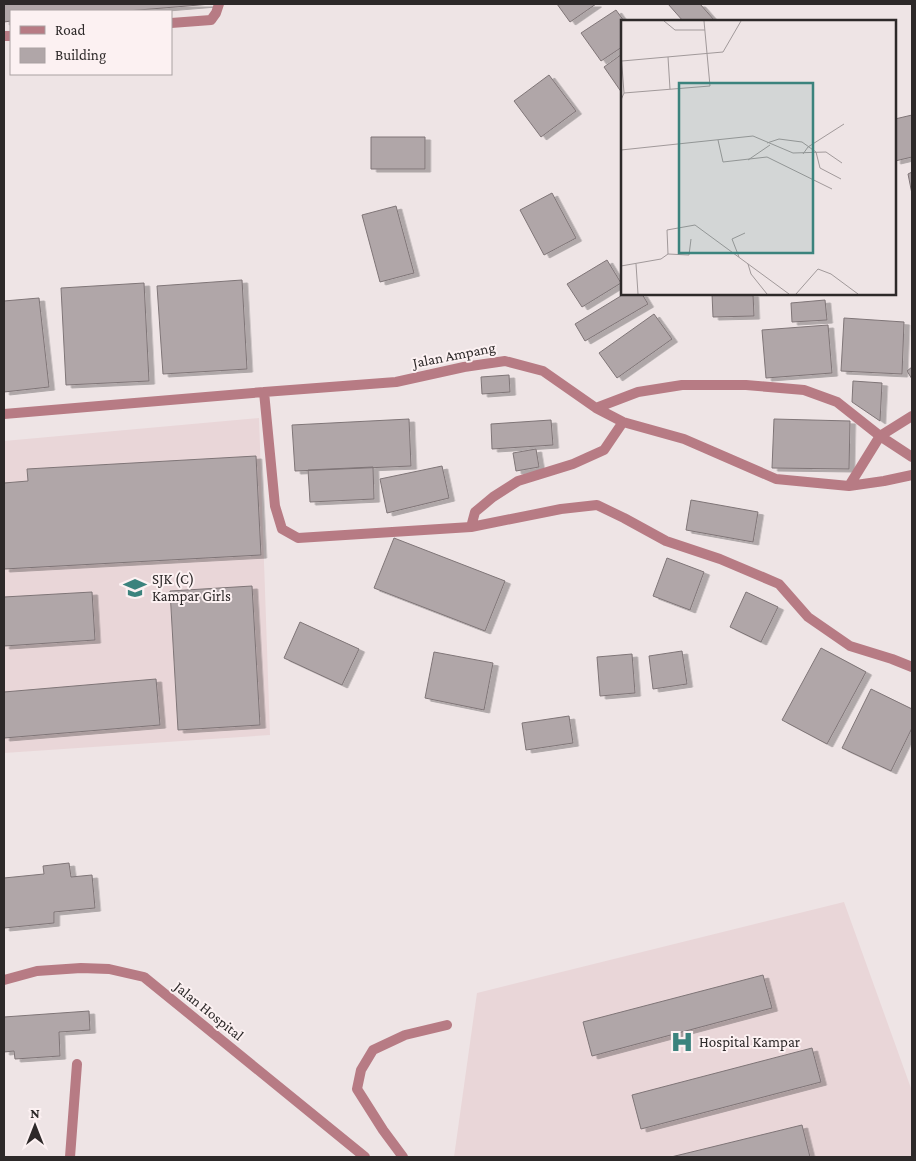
<svg xmlns="http://www.w3.org/2000/svg" width="916" height="1161" font-family="'Crimson Pro',serif">
  <style>
    .built { fill: #e9d6d8 }
    .building { fill: #b0a6a8; stroke: #7f7577; filter: url(#shadow) }
    .lines { fill: none; stroke-linecap: round; stroke-linejoin: round }
    .service { stroke: #b77b84; stroke-width: 10 }
    .minor { stroke: #b77b84; stroke-width: 10 }
    .labels { text-anchor: middle; dominant-baseline: central; stroke-width: 4; stroke-linejoin: round; paint-order: stroke }
    .street-label { font-size: 15px; fill: #2d2929; stroke: #fcf1f2 }
    .poi-label { font-size: 15px; fill: #2d2929; stroke: #fcf1f2; text-anchor: start }
    .inset-road { fill: none; stroke: #a1999a; stroke-width: 1 }
    .view { fill: #3b837d; fill-opacity: 0.15; stroke: #3b837d; stroke-width: 2.5 }
    .inset-edge { fill: none; stroke: #2d2929; stroke-width: 2.5 }
  </style>
  <defs>
    <filter id="shadow"><feDropShadow dx="5.5" dy="3" stdDeviation="0" flood-color="#0004"/></filter>
  </defs>
  <rect width="100%" height="100%" fill="#eee4e5"/>
  <!-- built -->
  <path class="built" d="M259 418 270 735 4 753V441Z
    M844 902 912 1091V1157H454L477 993Z"/>
  <!-- building -->
  <path class="building" d="M4 4H211L127 11H11V21L4 22Z
    M557 4H596L570 22Z
    M668 4H700L715 21H683Z
    M616 10 624 21H622V47L601 61 581 33Z
    M622 54V93L604 67Z
    M549 75 576 111 541 137 514 101Z
    M912 115V157L895 161V119Z
    M371 137H425V169H371Z
    M912 172V194L908 174Z
    M552 193 576 238 544 255 520 210Z
    M396 206 414 273 380 282 362 215Z
    M607 260 621 283 582 307 567 284Z
    M242 280 247 369 163 374 157 286Z
    M144 283 149 381 66 385 61 288Z
    M624 294H642L648 304 585 341 575 324Z
    M712 294H753L754 316 713 317Z
    M39 298 49 387 4 392V301Z
    M825 300 827 320 792 322 791 303Z
    M654 314 672 339 617 378 599 353Z
    M844 318 904 322 902 374 841 371Z
    M828 325 832 373 766 378 762 330Z
    M912 367V379L907 371Z
    M509 375 510 392 482 394 481 377Z
    M853 381 882 383 880 421 852 402Z
    M409 419 411 466 295 471 292 425Z
    M774 419 850 421 849 469 772 468Z
    M551 420 553 445 492 449 491 424Z
    M536 449 539 467 516 471 513 453Z
    M256 456 261 555 4 569V483L28 481 27 469Z
    M442 466 449 498 387 513 380 479Z
    M373 467 374 499 310 502 308 470Z
    M691 500 758 512 753 542 686 530Z
    M394 538 505 581 485 631 374 588Z
    M667 558 704 572 690 610 653 596Z
    M252 586 260 725 178 730 170 591Z
    M92 592 95 640 4 646V597Z
    M746 592 778 607 761 642 730 627Z
    M300 622 359 649 342 685 284 658Z
    M821 648 866 672 827 744 782 720Z
    M682 651 687 684 653 689 649 656Z
    M434 652 493 663 484 710 425 698Z
    M632 654 635 693 600 696 597 657Z
    M156 679 160 725 4 738V692Z
    M871 689 912 709V728L891 771 842 748Z
    M569 716 573 743 526 750 522 723Z
    M69 863 71 877 92 875 95 908 54 912V923L4 928V878L44 874 43 866Z
    M763 975 772 1008 592 1056 583 1022Z
    M89 1011 90 1030 59 1032 60 1056 15 1059 14 1051 4 1052V1017Z
    M812 1048 821 1082 641 1129 632 1095Z
    M802 1125 810 1157H671Z"/>
  <g class="lines">
    <!-- service -->
    <path class="service" d="M70 1157 77 1064
      M403 1157 383 1130 357 1089 361 1070 373 1050 405 1035 447 1025"/>
    <!-- minor -->
    <path class="minor" d="M171 23 211 20 216 13 219 4
      M4 36H11
      M264 392 275 506 282 529 298 538 471 527 561 509 597 505 624 518 666 541 720 559 779 584 808 617 850 646 892 659 912 667
      M596 408 638 392 682 385H746L804 390 837 402 880 436 912 457
      M4 414 264 392 396 382 464 367 505 361 543 371 596 408 623 422 684 439 776 479 849 486 884 481 912 475
      M849 486 880 436 912 416
      M471 527 475 512 493 497 518 481 573 464 604 450 623 422
      M4 980 37 971 81 968 109 969 144 977 365 1157"/>
  </g>
  <!-- icons -->
  <defs>
    <symbol id="school-bare" viewBox="-9 -9 18 18"><path d="M0-5L7-2L0 1L-7-2ZM-4 1L0 2.5L4 1V4Q0 6-4 4Z" fill="#3b837d" stroke="#fcf1f2" stroke-width="2.5" paint-order="stroke"/></symbol>
    <symbol id="hospital-bare" viewBox="-9 -9 18 18"><path d="M-5-5h3v3.5h4V-5h3V5h-3V1.5h-4V5h-3Z" fill="#3b837d" stroke="#fcf1f2" stroke-width="2.5" paint-order="stroke"/></symbol>
  </defs>
  <g fill-rule="evenodd">
    <use href="#school-bare" x="119" y="572" width="32" height="32"/>
    <use href="#hospital-bare" x="666" y="1026" width="32" height="32"/>
  </g>
  <g class="labels">
    <!-- street labels -->
    <g class="street-label">
      <text transform="translate(454 355) rotate(-11)">Jalan Ampang</text>
      <text transform="translate(209 1011) rotate(39)">Jalan Hospital</text>
    </g>
    <!-- poi labels -->
    <g class="poi-label">
      <text x="152" y="579">SJK (C)<tspan x="152" dy="17">Kampar Girls</tspan></text>
      <text x="699" y="1042">Hospital Kampar</text>
    </g>
  </g>
  <!-- overview -->
  <g transform="translate(621 20)">
    <rect width="275" height="275" fill="#eee4e5"/>
    <path class="inset-road" d="M43 1 54 10H84M0 33 3 73 0 80M47 37 49 69M1 41 102 32 120 1M3 73 89 66 83 1M97 120 102 142 146 137 211 169M146 123 158 119 181 122 195 132 199 148 220 159M0 130 132 116 172 133 205 132 221 143M182 134 187 127 223 104M127 140 149 125M47 234 68 235 70 219M118 237 111 219 124 213M15 244 17 274M127 244 130 254 146 274M0 246 40 239 47 234 46 210 74 205 168 274M175 274 197 249 210 254 237 274"/>
    <path class="view" d="M58 63H192V233H58Z"/>
    <rect width="275" height="275" class="inset-edge"/>
  </g>
  <!-- border -->
  <rect width="916" height="1161" fill="none" stroke="#2d2929" stroke-width="10"/>
  <!-- legend -->
  <rect x="10" y="10" width="162" height="65" fill="#fcf1f2" stroke="#a9a1a2"/>
  <rect x="20" y="26" width="25" height="8" fill="#b77b84" stroke="#a9a1a2"/>
  <text x="55" y="35" font-size="15" fill="#2d2929">Road</text>
  <rect x="20" y="48" width="25" height="15" fill="#b0a6a8" stroke="#a9a1a2"/>
  <text x="55" y="60" font-size="15" fill="#2d2929">Building</text>
  <!-- north arrow -->
  <g transform="translate(35 1126)" stroke="#fcf1f2" stroke-width="4" paint-order="stroke">
  <path d="M0-4L9 19L0 12L-9 19Z" fill="#2d2929"/>
  <text y="-8" font-size="14" font-weight="bold" text-anchor="middle" fill="#2d2929">N</text>
  </g>
</svg>
